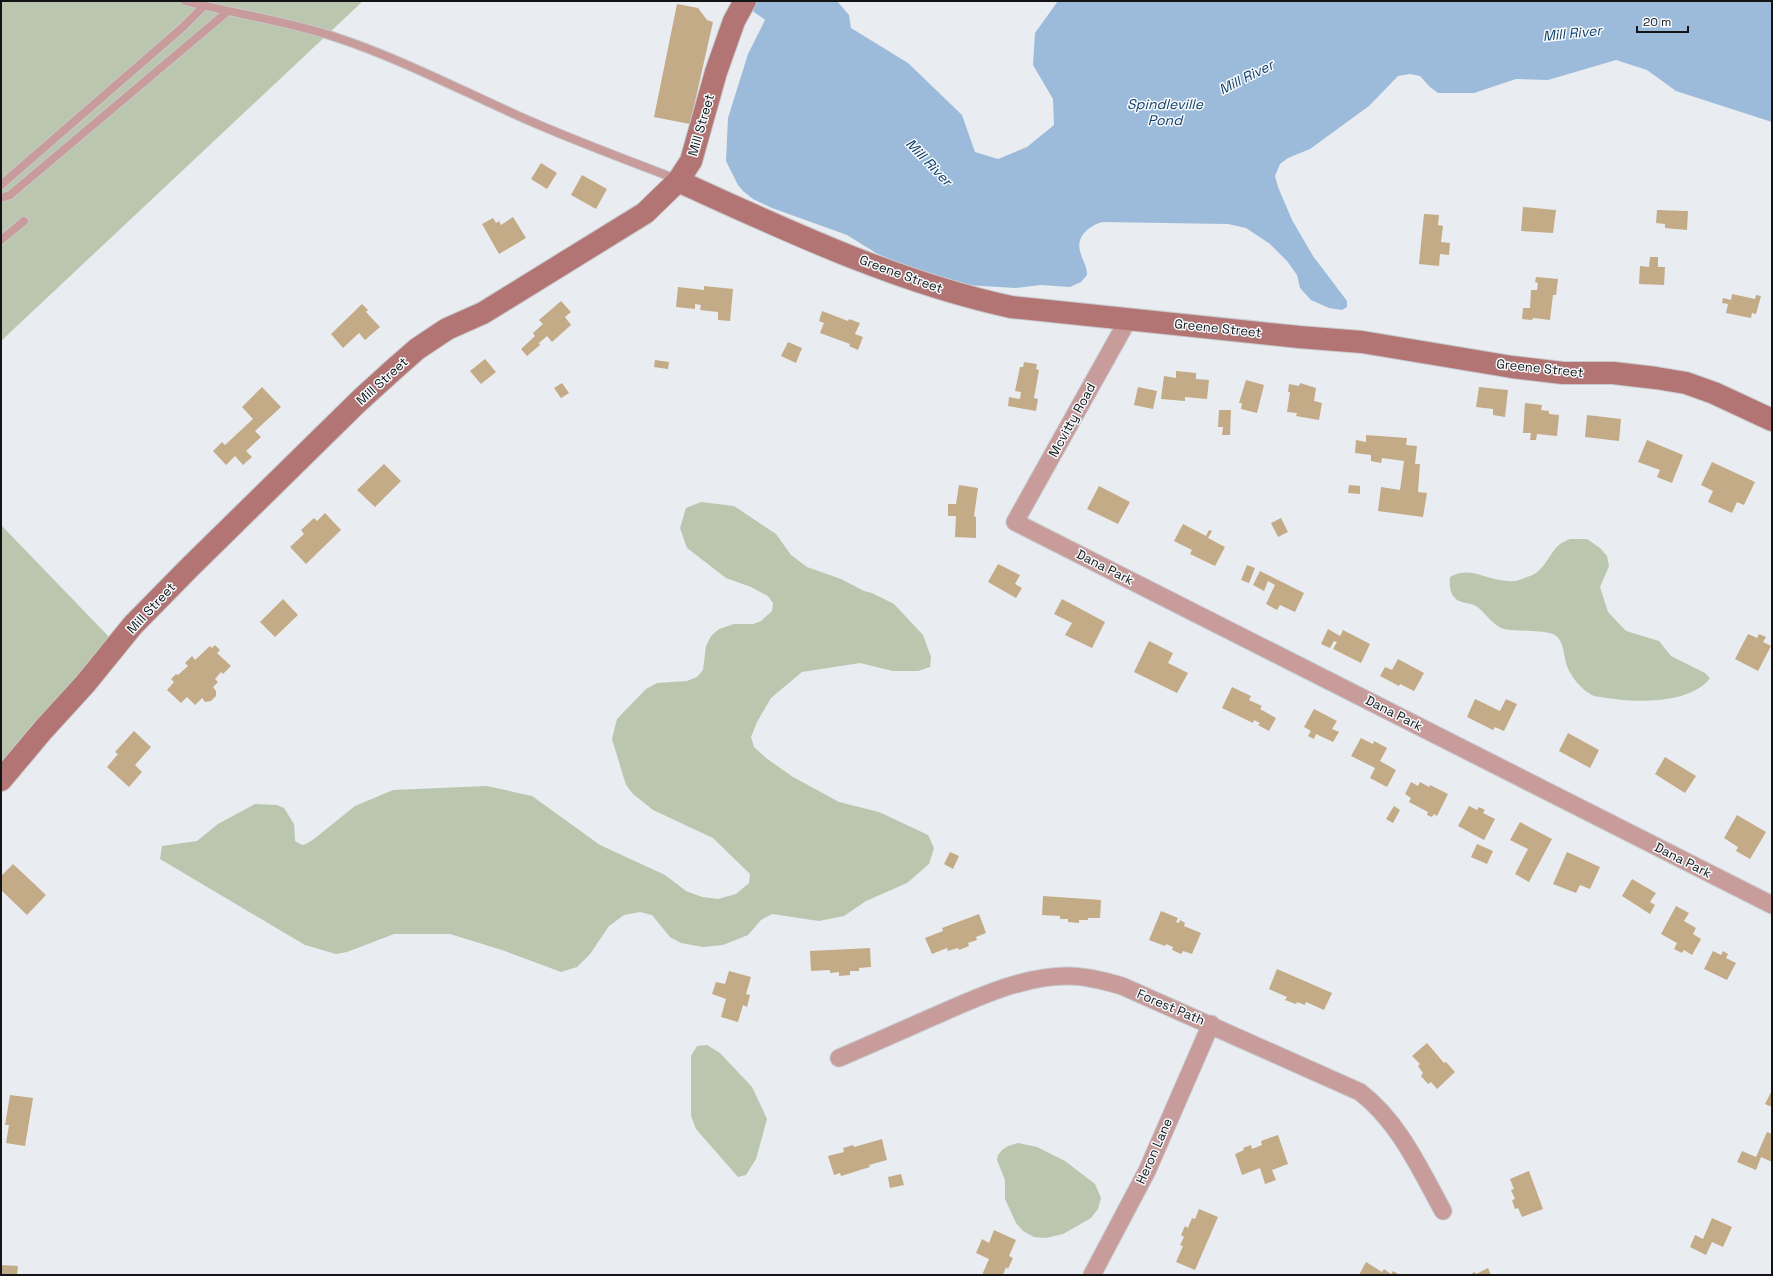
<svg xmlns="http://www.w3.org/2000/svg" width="1773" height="1276" font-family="'Space Grotesk',sans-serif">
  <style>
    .green { fill: #bac6ae }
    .water { fill: #9cbbdb }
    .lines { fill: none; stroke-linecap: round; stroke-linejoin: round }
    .river { stroke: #9cbbdb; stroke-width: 31 }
    .building { fill: #c4ab87 }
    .lane-casing { stroke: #c7c9cd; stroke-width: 10 }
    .street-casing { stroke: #c7c9cd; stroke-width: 19 }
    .secondary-casing { stroke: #c7c9cd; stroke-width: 24 }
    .lane { stroke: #c89c9a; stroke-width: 8 }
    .street { stroke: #c89c9a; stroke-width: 17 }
    .secondary { stroke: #b37573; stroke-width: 22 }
    .labels { text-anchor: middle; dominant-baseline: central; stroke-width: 3; stroke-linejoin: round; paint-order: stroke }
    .street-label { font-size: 13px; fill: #131415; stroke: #f6fafd }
    .water-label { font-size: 14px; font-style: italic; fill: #0f3e68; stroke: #f6fafd }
  </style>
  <rect width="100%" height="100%" fill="#e9ecf0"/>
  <!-- green -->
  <path class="green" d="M1 1H363L1 341Z
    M701 502 734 506 776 534 791 555 807 567 841 579 864 591 872 593 894 604 923 635 931 657 930 667 918 671H893L860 663 802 672 771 698 757 722 751 737 754 747 766 758 793 777 839 802 879 812 928 835 934 848 929 864 907 883 866 901 844 916 819 921 772 914 761 920 748 935 723 945 703 947 681 943 670 937 652 915 640 912 624 915 609 926 590 954 577 967 561 972 505 951 450 934H394L347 952 336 954 305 945 160 859 162 846 197 841 218 824 255 804 277 805 284 808 294 824 295 841 302 845 306 844 314 839 355 806 393 790 487 786 532 796 600 845 665 875 686 891 702 897 718 899 736 894 749 883 750 874 713 838 653 810 633 794 626 785 612 739 617 719 646 689 657 683 687 681 697 677 703 670 706 646 711 636 719 629 734 624H753L761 621 772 611 773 603 768 596 751 587 726 578 687 548 680 528 686 508Z
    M1 525 111 639 1 763Z
    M1570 539H1587L1600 548 1607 556 1609 566 1600 587 1608 612 1626 631 1659 641 1671 656 1705 673 1710 678C1691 704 1636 703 1607 698 1603 697 1596 697 1592 695 1582 690 1571 677 1567 666 1563 655 1565 640 1553 634 1541 629 1517 632 1504 629 1492 625 1486 613 1476 606 1469 602 1459 604 1454 597 1450 592 1449 583 1450 577 1470 565 1487 581 1509 581 1515 582 1522 579 1527 577 1545 572 1547 556 1559 545 1562 542 1566 541 1570 539Z
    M707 1045 720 1053 752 1087 767 1119 756 1159 746 1175 738 1177 696 1129 691 1116V1056L697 1046Z
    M1018 1143 1037 1147 1065 1161 1095 1184 1101 1198 1098 1209 1091 1218 1063 1234 1046 1238 1034 1237 1023 1231 1016 1223 1005 1199V1180L997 1160 998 1155 1002 1150 1008 1146Z"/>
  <!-- water -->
  <path class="water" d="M777 1H837L849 15 851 28 908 63 962 115 975 152 998 159 1027 147 1054 125 1053 99 1033 65 1035 33 1058 1H1772V122L1676 91 1647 70 1616 60 1548 80 1516 79 1474 93H1438L1430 87 1420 76 1410 74 1398 76 1369 106 1310 149 1288 158 1280 164 1275 176 1278 187 1292 220 1313 256 1347 301V307L1342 310 1329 308 1311 300 1300 288 1297 275 1287 261 1270 244 1246 228 1228 224 1103 222C1090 225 1076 236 1080 251 1082 260 1087 265 1087 275L1081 282 1070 287 1041 285 1015 288 950 284 926 276 876 253 847 235 772 208 753 199 743 191 738 185 726 161 728 118 748 54 772 6Z"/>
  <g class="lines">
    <!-- river -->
    <path class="river" d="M765 1 808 30"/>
  </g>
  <!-- building -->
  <path class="building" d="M677 4 698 8 707 20 713 22 690 124 654 117Z
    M541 163 557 173 547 189 531 179Z
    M582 175 607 189 596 209 571 195Z
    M1523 207 1556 210 1553 233 1521 231Z
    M1657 210 1688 211 1687 230 1665 228V224L1656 223Z
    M1424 214 1439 215 1438 225 1443 226 1441 242 1450 243 1449 255 1440 254 1439 266 1419 264Z
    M513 217 526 238 499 254 482 224 493 218 496 223 499 221 501 225Z
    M1650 257H1658V267H1665L1664 285 1639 284 1640 266 1649 267Z
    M1536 277 1558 279 1556 295H1553L1550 320 1533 318 1532 320 1522 319 1523 308H1530L1531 290H1537L1538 283 1535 282Z
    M704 286 733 289 730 321 718 320V312L700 310 701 305 695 304V309L676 307 678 287 704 290Z
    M1732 294 1755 299 1756 295 1761 296 1756 314 1752 313 1751 318 1726 313 1728 304 1722 303 1723 298 1731 300Z
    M561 301 571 312 565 317 571 325 552 342 547 336 539 343 540 345 527 356 521 349 535 336 533 333 543 324 539 320Z
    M362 304 368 310 366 312 380 327 365 340 359 333 343 348 331 334Z
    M822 311 848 321 849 319 860 323 855 334 863 337 858 350 849 346 850 344 820 333 824 323 819 321Z
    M788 342 802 348 796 363 781 356Z
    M485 359 496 372 481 384 470 371Z
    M655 360 669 362 668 369 654 367Z
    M1024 362 1037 364 1036 369 1039 370 1034 398 1038 399 1036 411 1008 406 1009 397 1020 399 1021 392 1015 391 1020 367H1023Z
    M1176 371 1196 373V379L1209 380 1207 399 1185 397V401L1161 399 1164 376 1176 378Z
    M1246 380 1264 385 1257 413 1241 409 1242 403H1239Z
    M562 383 569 393 561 398 554 388Z
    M1300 383 1316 388 1314 401 1322 403 1319 420 1296 416 1297 413 1287 412 1290 392H1288L1289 384 1299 386Z
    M262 387 281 407 255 431 261 437 246 451 252 457 243 465 235 456 226 465 213 451 222 442 225 445 253 419 242 407Z
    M1138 387 1157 391 1153 409 1134 405Z
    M1479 387 1508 390 1505 417 1493 415V409L1476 407Z
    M1525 403 1542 405 1541 410 1549 411V414L1559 415 1557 436 1537 434 1536 440H1530L1531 433H1523Z
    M1219 410H1231L1230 435H1222L1223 427H1218Z
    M1587 415 1621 419 1619 441 1585 437Z
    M1366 435 1407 438 1406 445 1417 446 1415 464H1420L1418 492 1427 493 1423 517 1378 511 1381 487 1400 490 1404 461 1382 458 1381 463 1371 461V455L1355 453 1356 440 1366 442Z
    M1647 440 1683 455 1672 483 1657 477 1660 470 1638 462Z
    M1712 462 1755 482 1744 505 1737 502 1732 513 1708 502 1713 491 1701 485Z
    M384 464 401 481 375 507 357 490Z
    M959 485 978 488 974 516 976 517V538L955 537 956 516H948V504H956Z
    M1349 485 1360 486V494L1348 493Z
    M1099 486 1130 502 1118 524 1087 509Z
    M325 513 341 530 306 564 290 547 304 534 301 530 314 518 317 521Z
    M1281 518 1288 532 1278 537 1271 523Z
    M1183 524 1206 536 1209 530 1212 531 1208 538 1225 547 1215 566 1190 554 1192 550 1174 541Z
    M998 564 1020 575 1015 584 1022 588 1016 598 988 582Z
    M1247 565 1255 568 1249 583 1241 580Z
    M1260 571 1304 593 1295 612 1280 605 1277 610 1266 604 1275 585 1268 581 1264 591 1253 585Z
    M283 599 298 615 275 637 260 622Z
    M1062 599 1105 622 1092 648 1065 635 1072 623 1054 614Z
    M1328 629 1340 636 1343 630 1370 644 1361 663 1333 649 1337 642 1334 641 1330 648 1321 644Z
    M1748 634 1757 638 1759 634 1766 637 1763 642 1771 646 1758 671 1735 659Z
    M1149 641 1173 653 1168 663 1188 673 1177 693 1134 672Z
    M215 645 220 650 217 653 231 666 223 674 221 672 215 679 218 682 213 687 216 691V696L211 701 205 702 202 698 195 705 187 697 181 703 167 690 174 682 171 679 176 674 178 675 188 666 185 663 192 656 195 660 210 646 212 648Z
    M1398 659 1424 673 1414 691 1400 684 1399 686 1380 676 1385 667 1392 670Z
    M1232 687 1251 696 1249 700 1262 706 1260 709 1276 718 1269 731 1258 725 1260 723 1254 720 1253 723 1222 708Z
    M1475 699 1500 711 1506 699 1517 704 1504 731 1495 727 1493 730 1467 717Z
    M1314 709 1337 721 1332 729 1339 732 1333 742 1316 734 1314 739 1308 736 1311 731 1304 727Z
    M134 731 151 747 135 765 142 772 129 787 107 767 118 754 115 752Z
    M1568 733 1599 750 1590 768 1559 751Z
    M1361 738 1373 744 1374 741 1387 748 1380 761 1396 770 1387 787 1370 778 1375 768 1351 756Z
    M1665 757 1696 776 1685 793 1655 774Z
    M1411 782 1418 786 1420 782 1429 787 1430 785 1448 794 1437 816 1434 814 1432 817 1427 815 1428 812 1409 802 1411 798 1405 794Z
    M1394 806 1400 810 1393 823 1386 819Z
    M1469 806 1477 810 1479 807 1485 810 1483 813 1495 819 1484 840 1458 826Z
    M1737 815 1766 832 1750 859 1736 851 1738 847 1724 838Z
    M1520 822 1552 839 1529 882 1515 874 1528 849 1510 840Z
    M1477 844 1493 851 1487 864 1471 857Z
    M950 852 959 856 953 869 944 864Z
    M1567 852 1600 867 1590 889 1580 885 1576 893 1553 884Z
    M13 864 46 895 27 915 1 890V876Z
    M1632 879 1656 893 1650 902 1655 905 1650 914 1622 896Z
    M1043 896 1101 900 1100 918H1088V920H1079V923L1068 922V919H1060V916L1042 915Z
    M1676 906 1689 913 1684 921 1696 928 1693 934 1701 939 1692 955 1684 950 1682 953 1674 949 1677 943 1661 934Z
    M1161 911 1178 918 1176 922 1179 923 1180 920 1185 923 1184 926 1201 933 1192 954 1183 951 1181 954 1172 950 1173 947 1166 944 1165 946 1149 940Z
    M979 914 986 933 976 937 977 940 968 943 969 946 959 950 958 948 948 951 947 948 932 954 925 938 943 931 942 928Z
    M870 948 871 967 859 968V971H850V975L839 976V972L830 973V970L811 971 810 951Z
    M1713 951 1721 955 1723 951 1728 954 1726 958 1736 963 1727 980 1704 969Z
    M1277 969 1332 993 1324 1010 1306 1002 1305 1005 1297 1002 1296 1004 1285 1000 1287 997 1269 989Z
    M729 971 751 977 746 994 750 995 747 1007 743 1005 738 1022 721 1017 726 999 712 994 716 982 725 984Z
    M1427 1043 1444 1063 1446 1062 1455 1072 1437 1089 1431 1082 1428 1084 1421 1076 1423 1073 1418 1066 1420 1064 1412 1056Z
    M1772 1090V1107L1765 1104Z
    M10 1095 33 1098 25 1146 6 1143 9 1125H5Z
    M1767 1132 1772 1134V1162L1761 1157 1756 1170 1737 1162 1742 1151 1756 1157Z
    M1278 1135 1288 1164 1272 1170 1276 1180 1265 1184 1260 1168 1242 1175 1235 1154 1244 1150 1243 1148 1251 1145 1252 1149 1262 1145 1261 1141Z
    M882 1139 887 1160 869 1165 870 1167 841 1176 840 1173 834 1175 828 1156 844 1152 843 1148 853 1145 854 1147Z
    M1529 1171 1543 1209 1522 1217 1518 1208 1515 1209 1512 1200 1515 1199 1511 1190 1514 1189 1510 1179Z
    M901 1174 904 1185 890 1188 888 1177Z
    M1199 1209 1218 1217 1195 1270 1176 1262 1183 1246 1180 1245 1184 1237 1181 1235 1185 1226 1188 1228 1192 1218 1195 1219Z
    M1712 1218 1732 1227 1723 1247 1712 1242 1706 1255 1690 1247 1695 1235 1703 1239Z
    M994 1230 1016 1240 1009 1256 1013 1258 1008 1269 1006 1267 1003 1275H982L989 1259 976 1253 982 1239 989 1243Z
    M1366 1262 1382 1272 1384 1269 1391 1274 1393 1271 1400 1275H1359Z
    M1 1265 18 1266 17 1275H1Z
    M1488 1268 1491 1275H1469L1475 1272 1476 1274Z"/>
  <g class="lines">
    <defs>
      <path id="lane" d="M185 1C235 14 288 21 338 38 404 60 466 93 530 121 578 142 627 160 676 179
        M1 185 183 27 204 6
        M1 198 10 195 227 12
        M1 240 24 221"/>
      <path id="street" d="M1129 318 1015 522 1772 905
        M839 1058C872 1044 905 1029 937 1015 978 997 1023 976 1068 976 1086 976 1105 981 1122 986L1360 1092C1399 1122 1420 1169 1443 1211
        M1092 1275 1147 1171 1211 1024"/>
      <path id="secondary" d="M678 181C786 230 895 282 1011 307L1299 337 1362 342 1512 367 1563 373H1613L1656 378 1686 383 1714 393 1772 420
        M1 780 43 730 85 684 133 625 189 568 359 401 392 371 417 349 447 329 483 313 645 213 678 181 691 161 716 72 734 21 745 1"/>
    </defs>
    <!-- lane casing -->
    <use href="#lane" class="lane-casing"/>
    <!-- street casing -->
    <use href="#street" class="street-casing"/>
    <!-- secondary casing -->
    <use href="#secondary" class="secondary-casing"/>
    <!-- lane -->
    <use href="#lane" class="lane"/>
    <!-- street -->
    <use href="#street" class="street"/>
    <!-- secondary -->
    <use href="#secondary" class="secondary"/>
  </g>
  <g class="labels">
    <!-- street labels -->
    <g class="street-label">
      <text transform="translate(701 125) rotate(-74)">Mill Street</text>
      <text transform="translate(901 274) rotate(20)">Greene Street</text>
      <text transform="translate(1218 328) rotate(6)">Greene Street</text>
      <text transform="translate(1540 368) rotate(6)">Greene Street</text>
      <text transform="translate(382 381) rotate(-42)">Mill Street</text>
      <text transform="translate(1072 420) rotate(-61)">Mcvitty Road</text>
      <text transform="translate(1105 567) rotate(27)">Dana Park</text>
      <text transform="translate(151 608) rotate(-47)">Mill Street</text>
      <text transform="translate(1394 713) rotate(27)">Dana Park</text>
      <text transform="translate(1683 860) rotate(27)">Dana Park</text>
      <text transform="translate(1171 1007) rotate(23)">Forest Path</text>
      <text transform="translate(1154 1151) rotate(-66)">Heron Lane</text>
    </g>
    <!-- water labels -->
    <g class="water-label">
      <text transform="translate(1572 33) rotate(-6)">Mill River</text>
      <text transform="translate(1246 77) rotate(-27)">Mill River</text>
      <text x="1165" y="104">Spindleville<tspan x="1165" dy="16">Pond</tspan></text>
      <text transform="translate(929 162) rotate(46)">Mill River</text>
    </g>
  </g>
  <!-- border -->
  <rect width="1773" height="1276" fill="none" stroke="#131415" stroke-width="4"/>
  <!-- scale -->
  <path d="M1637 26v6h51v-6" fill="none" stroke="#131415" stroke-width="2"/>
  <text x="1643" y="26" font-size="12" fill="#131415" stroke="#f6fafd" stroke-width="3" paint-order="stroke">20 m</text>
</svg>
